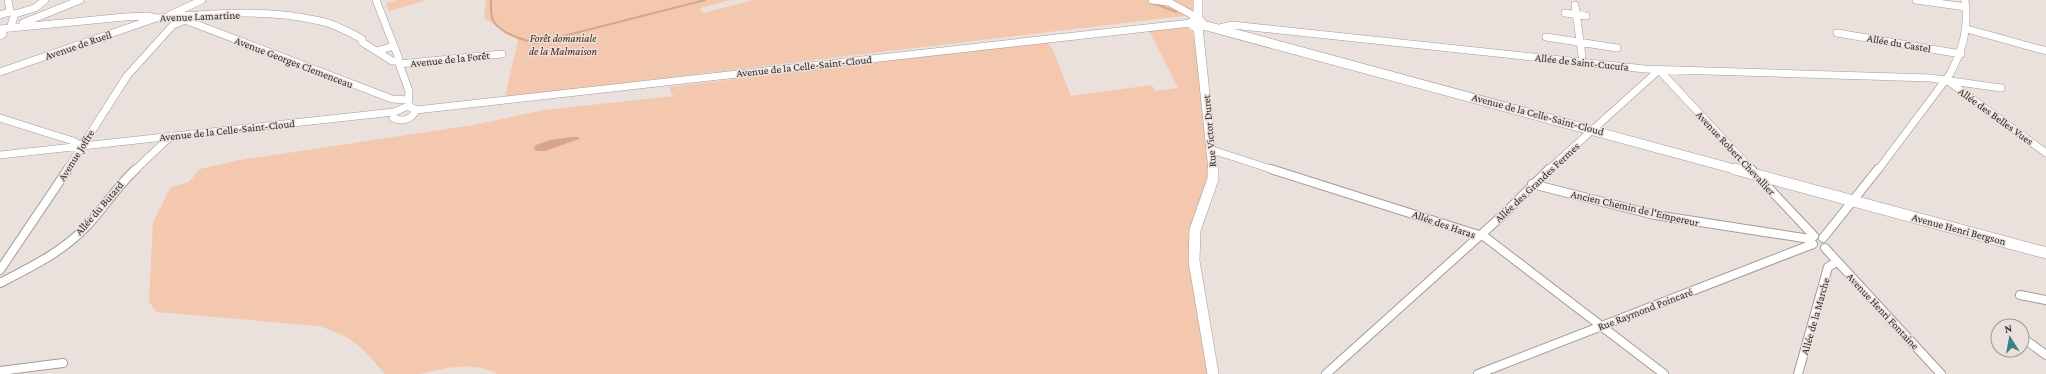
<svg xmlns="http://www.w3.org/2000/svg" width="2046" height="374" font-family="'Crimson Pro',serif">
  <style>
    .green { fill: #f4c7af }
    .water { fill: #d9a589 }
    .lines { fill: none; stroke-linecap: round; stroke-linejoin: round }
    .stream { stroke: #d9a589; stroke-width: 2 }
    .minor-far1-casing { stroke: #a39b97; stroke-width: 8 }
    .minor-casing { stroke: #a39b97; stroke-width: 10 }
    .tertiary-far1-casing { stroke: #a39b97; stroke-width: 10 }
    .tertiary-casing { stroke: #a39b97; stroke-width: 12 }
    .minor-far1 { stroke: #fff; stroke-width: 7 }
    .minor { stroke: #fff; stroke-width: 8 }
    .tertiary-far1 { stroke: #fff; stroke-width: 9 }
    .tertiary { stroke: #fff; stroke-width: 11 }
    .labels { text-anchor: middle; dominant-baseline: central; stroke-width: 3; stroke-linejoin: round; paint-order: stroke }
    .street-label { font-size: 11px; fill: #302c2b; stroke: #eae1dd }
    .park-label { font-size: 11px; font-style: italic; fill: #411e09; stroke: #eae1dd }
  </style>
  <rect width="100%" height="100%" fill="#eae1dd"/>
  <!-- green -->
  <path class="green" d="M397 0H423L424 1 389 11 386 3Z
    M486 0H730L700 8 703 13 753 0H1196L1191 15 505 97 518 40 484 18Z
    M1185 27 1192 32 1196 45 1210 175 1189 234V251L1211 374H497C472 360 445 369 419 374 408 374 396 374 385 374 361 346 355 338 319 326L156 312 149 301 153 222 171 187 189 182 200 169 240 160 473 125 544 110 674 96 671 93 669 87 1047 41 1053 50 1071 96 1152 85 1155 91 1178 88 1148 29Z"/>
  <!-- water -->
  <path class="water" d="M571 137H579V139L545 151H536L534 149 536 145 550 140Z"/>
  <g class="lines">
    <!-- stream -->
    <path class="stream" d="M491 0C491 7 490 16 494 22 502 34 523 40 536 43L705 0
      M1153 3 1176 12"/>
    <defs>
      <path id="minor-far1" d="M8 0 10 12 15 14
        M376 0 399 59 398 61 409 91 408 106
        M1152 0 1167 2
        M1165 0 1198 18
        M1916 0 1966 7
        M1575 5 1582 56
        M1565 13 1586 16
        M0 15 10 12
        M170 15 202 0
        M185 20 392 99 408 100
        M23 23 80 0
        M15 27 11 25 15 14 35 8 45 0
        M1220 28 1232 25 1645 69 1930 78 2001 88
        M0 29 125 17 147 16 156 18C210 14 267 8 320 21 335 24 349 32 362 39V42L392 61H398
        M1967 29 2046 51
        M1837 33 1961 54
        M0 36 3 34
        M1546 37 1617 48
        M377 51 394 46
        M399 64 502 54
        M1659 70 1752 170
        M0 72 156 18
        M1948 81 2046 153
        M394 112 393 118C402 122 412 120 416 110
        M0 118 73 141 82 146
        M1212 150 1274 170
        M0 155 394 112 408 106 416 110 1191 23
        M67 170 127 76 173 25 185 20
        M135 170 171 136
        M1548 170 1659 70
        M1878 170 1950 74C1963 49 1969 28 1965 0"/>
      <path id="minor" d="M1271 169 1485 237 1664 374
        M1751 169 1814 236
        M1532 184 1655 215 1810 239
        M1823 238 1878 169
        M1825 248 1941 374
        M0 270 68 169
        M0 283C31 267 62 252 86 227 104 208 117 186 136 169
        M2020 295 2046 300
        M2027 341 2046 355
        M0 371 63 363
        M1326 374 1504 214 1549 169
        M1478 374 1813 244
        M1798 374 1828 267 1837 262"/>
      <path id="tertiary-far1" d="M1198 0V21
        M1194 21H1200L1203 25 1200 27 1194 26 1191 23Z
        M1203 25 1738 170
        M1198 27 1213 170"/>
      <path id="tertiary" d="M1213 169V179L1195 230 1194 261 1213 374
        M1735 169 2046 253"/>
    </defs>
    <!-- minor-far1 casing -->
    <use href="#minor-far1" class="minor-far1-casing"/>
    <!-- minor casing -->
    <use href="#minor" class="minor-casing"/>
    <!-- tertiary-far1 casing -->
    <use href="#tertiary-far1" class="tertiary-far1-casing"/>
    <!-- tertiary casing -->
    <use href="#tertiary" class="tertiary-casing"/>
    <!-- minor-far1 -->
    <use href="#minor-far1" class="minor-far1"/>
    <!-- minor -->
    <use href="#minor" class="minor"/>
    <!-- tertiary-far1 -->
    <use href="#tertiary-far1" class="tertiary-far1"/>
    <!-- tertiary -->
    <use href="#tertiary" class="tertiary"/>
  </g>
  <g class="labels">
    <!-- street labels -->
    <g class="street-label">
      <text transform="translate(200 16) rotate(-2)">Avenue Lamartine</text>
      <text transform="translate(1899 43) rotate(10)">Allée du Castel</text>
      <text transform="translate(78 45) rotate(-19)">Avenue de Rueil</text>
      <text transform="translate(450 59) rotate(-6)">Avenue de la Forêt</text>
      <text transform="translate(294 62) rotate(21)">Avenue Georges Clemenceau</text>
      <text transform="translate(1582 62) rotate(6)">Allée de Saint-Cucufa</text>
      <text transform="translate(804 66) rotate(-6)">Avenue de la Celle-Saint-Cloud</text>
      <text transform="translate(1538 114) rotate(15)">Avenue de la Celle-Saint-Cloud</text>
      <text transform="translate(1996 116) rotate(36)">Allée des Belles Vues</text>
      <text transform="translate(227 130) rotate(-6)">Avenue de la Celle-Saint-Cloud</text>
      <text transform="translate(1209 131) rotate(-95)">Rue Victor Duret</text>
      <text transform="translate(1736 153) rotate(47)">Avenue Robert Chevallier</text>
      <text transform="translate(76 155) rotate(-58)">Avenue Joffre</text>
      <text transform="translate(1537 182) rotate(-43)">Allée des Grandes Fermes</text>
      <text transform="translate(99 208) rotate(-49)">Allée du Butard</text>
      <text transform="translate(1635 208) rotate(13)">Ancien Chemin de l'Empereur</text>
      <text transform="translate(1444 224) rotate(19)">Allée des Haras</text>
      <text transform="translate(1959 229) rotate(15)">Avenue Henri Bergson</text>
      <text transform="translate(1645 309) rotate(-21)">Rue Raymond Poincaré</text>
      <text transform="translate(1883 311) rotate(47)">Avenue Henri Fontaine</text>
      <text transform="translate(1815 316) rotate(-74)">Allée de la Marche</text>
    </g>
    <!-- park labels -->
    <g class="park-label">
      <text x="563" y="38">Forêt domaniale<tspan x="563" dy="13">de la Malmaison</tspan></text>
    </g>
  </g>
  <!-- north arrow -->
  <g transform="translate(2010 338) rotate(349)"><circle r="19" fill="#eae1dd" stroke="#a09996"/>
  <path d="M0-3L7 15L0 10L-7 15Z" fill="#398185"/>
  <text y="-6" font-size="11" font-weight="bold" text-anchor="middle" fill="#302c2b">N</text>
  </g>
</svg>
